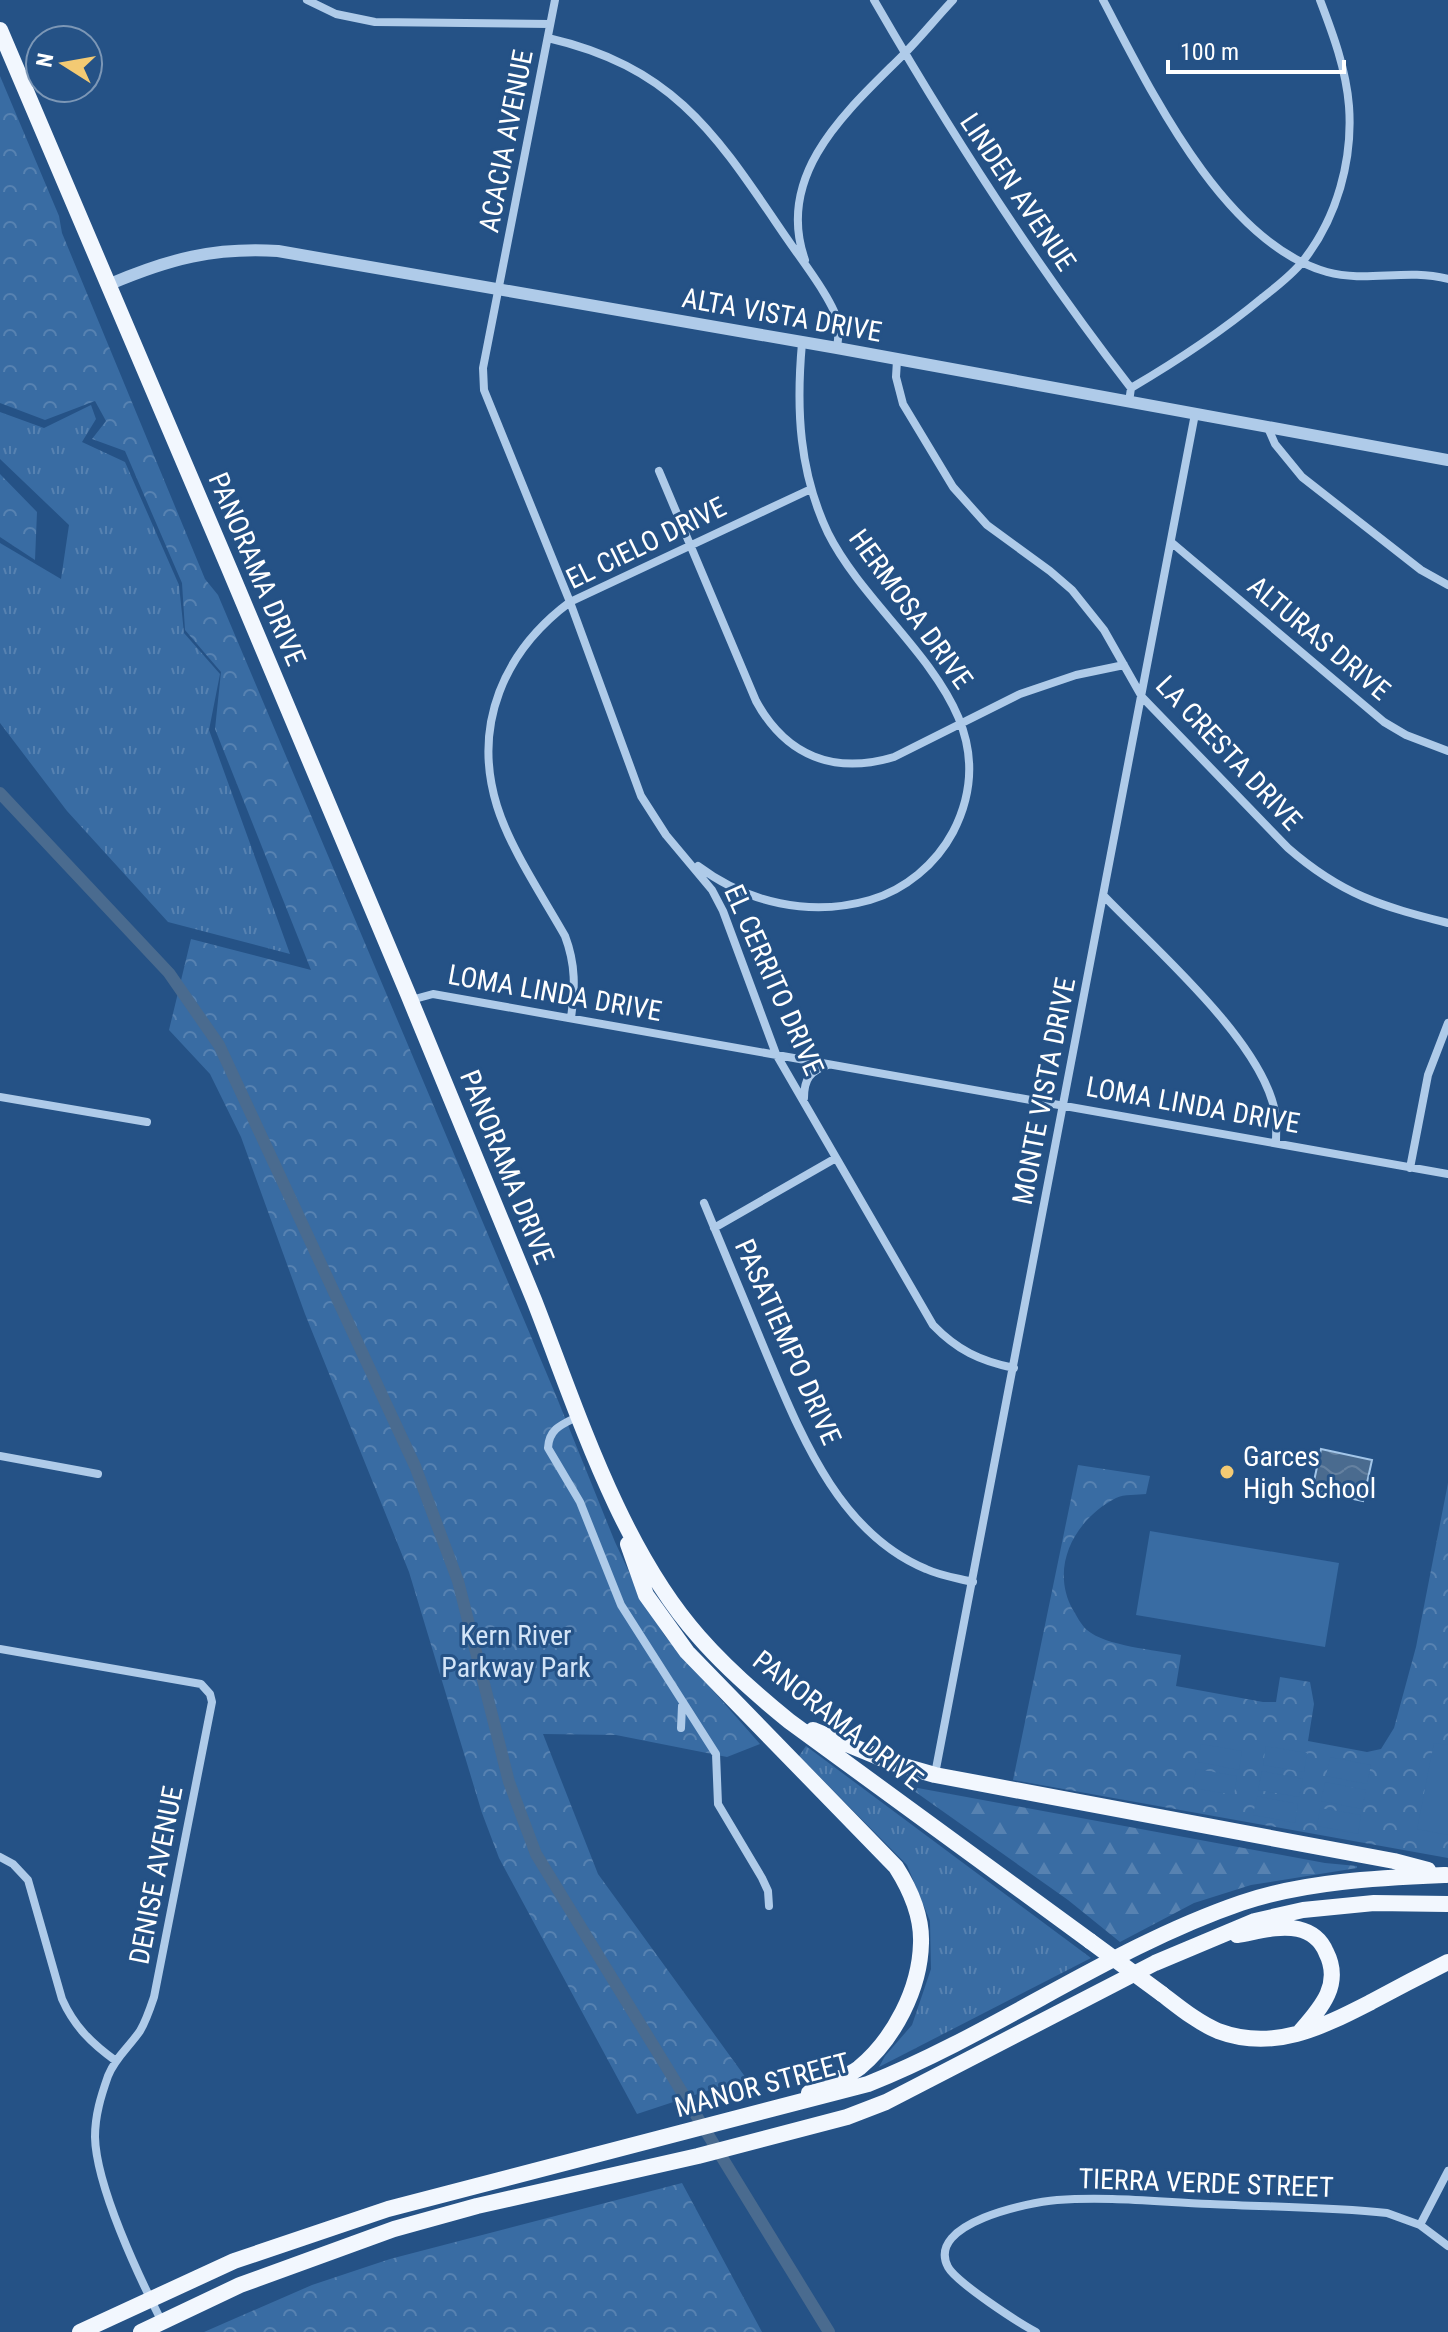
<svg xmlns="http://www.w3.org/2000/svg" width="1448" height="2332" font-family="'Roboto Condensed',sans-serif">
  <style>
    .grass { fill: url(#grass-tufts) }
    .forest { fill: url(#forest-firs) }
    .park { fill: url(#park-crowns) }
    .garden { fill: #396ca3 }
    .water { fill: url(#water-waves); stroke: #a3c6e9; stroke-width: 2 }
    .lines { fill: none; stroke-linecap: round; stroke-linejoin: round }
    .canal { stroke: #4a6b8f; stroke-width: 12 }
    .minor { stroke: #afcbe9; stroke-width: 8 }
    .tertiary { stroke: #afcbe9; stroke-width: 12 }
    .primary { stroke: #f2f7fe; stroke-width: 16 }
    .primary-bridge { stroke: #f2f7fe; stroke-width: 16 }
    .poi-dot { fill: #f3ca73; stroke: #255286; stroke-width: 3 }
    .labels { text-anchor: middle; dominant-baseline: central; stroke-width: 6; stroke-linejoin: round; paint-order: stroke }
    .street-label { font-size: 28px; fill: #fff; stroke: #255286 }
    .poi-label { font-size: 28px; fill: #fff; stroke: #255286; text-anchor: start }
    .park-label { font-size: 28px; fill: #d3e4f7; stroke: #255286 }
  </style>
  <defs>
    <pattern id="grass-tufts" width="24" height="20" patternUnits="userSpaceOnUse" patternTransform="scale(2)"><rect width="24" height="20" fill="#396ca3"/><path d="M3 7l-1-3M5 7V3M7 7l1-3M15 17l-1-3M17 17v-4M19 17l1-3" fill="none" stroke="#5782b1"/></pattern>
    <pattern id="forest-firs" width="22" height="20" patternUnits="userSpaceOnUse" patternTransform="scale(2)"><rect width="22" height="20" fill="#396ca3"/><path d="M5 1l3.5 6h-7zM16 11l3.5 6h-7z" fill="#5782b1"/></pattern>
    <pattern id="park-crowns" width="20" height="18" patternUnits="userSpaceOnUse" patternTransform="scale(2)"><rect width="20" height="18" fill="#396ca3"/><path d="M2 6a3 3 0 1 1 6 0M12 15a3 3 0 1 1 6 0" fill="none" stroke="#5782b1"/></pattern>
    <pattern id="water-waves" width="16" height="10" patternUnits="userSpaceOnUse" patternTransform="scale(2)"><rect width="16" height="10" fill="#4a6b8f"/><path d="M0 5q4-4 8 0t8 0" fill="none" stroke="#6581a0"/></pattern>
  </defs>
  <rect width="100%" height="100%" fill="#255286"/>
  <!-- grass -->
  <path class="grass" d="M91 405 96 419 82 442 125 462 179 585 184 633 220 674 209 730 290 954 168 922 67 811 0 723V543L61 579 69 525 0 459V412L44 428Z
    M806 1746 1091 1958 879 2067 885 2056 912 2025 931 1969 930 1921 907 1865 799 1756Z"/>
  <!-- forest -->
  <path class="forest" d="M907 1786 1325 1863 1357 1866V1868L1251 1885 1194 1903 1120 1942 1068 1900Z"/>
  <!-- park -->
  <path class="park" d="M0 76 59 216 62 233 205 579 218 595 557 1398 615 1542 643 1602 665 1636 760 1744 727 1757 616 1735 543 1734 598 1874 746 2078 637 2114 499 1858 482 1813 409 1572 305 1314 241 1137 210 1074 169 1030 191 939 311 970 215 729 221 672 185 630 182 583 125 451 92 439 106 421 95 401 45 420 0 403Z
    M0 474 37 512 35 560 0 537Z
    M1078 1465 1150 1476 1146 1494C1137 1495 1124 1494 1116 1498 1075 1519 1049 1567 1073 1610 1077 1616 1081 1625 1087 1630 1105 1646 1156 1650 1181 1655L1176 1686 1263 1702H1276L1280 1677 1310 1682 1314 1704 1308 1741 1367 1752 1381 1749 1394 1728 1416 1647 1448 1483V1858L1013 1780Z
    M682 2183 762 2332H204L312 2285 390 2259Z"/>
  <!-- garden -->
  <path class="garden" d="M1150 1531 1339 1563 1325 1647 1136 1615Z
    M1434 1743 1448 1745V1835L1417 1829Z
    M1201 1744 1242 1751 1239 1770 1198 1762Z
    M1266 1746 1307 1753 1304 1772 1263 1765Z
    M1330 1757 1371 1765 1367 1784 1326 1776Z
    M1196 1769 1237 1776 1234 1795 1193 1788Z
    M1262 1771 1303 1779 1299 1797 1258 1790Z
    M1325 1782 1366 1790 1362 1809 1321 1801Z
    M1257 1796 1298 1804 1295 1823 1253 1815Z
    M1320 1808 1361 1815 1358 1834 1317 1826Z"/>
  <!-- water -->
  <path class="water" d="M1321 1449 1372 1460 1363 1501 1312 1490Z"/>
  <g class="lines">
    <!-- canal -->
    <path class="canal" d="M0 793 169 973 219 1045 415 1466 458 1581 509 1782 536 1854 829 2332"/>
    <!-- minor -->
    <path class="minor" d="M307 0 336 14 375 22 550 24
      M555 0 483 368 484 390 570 602 641 796 666 835 712 890 723 911 776 1054 933 1325C957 1350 980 1361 1014 1368
      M874 0C953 137 1034 263 1131 388L1129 402
      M1103 0C1150 89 1223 243 1327 272 1367 283 1406 268 1448 279
      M548 38C678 68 718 138 788 240 800 258 836 304 838 324 839 332 838 341 837 348
      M805 260C774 173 849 109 903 55 920 38 936 18 953 0
      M897 360 896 377 903 404 953 487 987 525 1050 571 1072 590 1104 630 1142 697 1288 848C1342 895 1381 906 1448 923
      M1131 388C1177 361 1221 332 1262 298 1276 287 1292 275 1303 261 1337 218 1353 160 1349 106 1346 69 1333 34 1320 0
      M1268 428 1275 444 1302 477 1421 570 1448 585
      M659 471 756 701C786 756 834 775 894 757L1020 694 1076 675 1124 665
      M1171 542 1384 722 1406 735 1448 751
      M698 866C747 903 810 917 870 900 905 890 936 864 953 832 1017 708 877 631 828 533 799 472 796 409 802 343
      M1104 896C1154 948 1262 1041 1275 1112 1277 1122 1276 1133 1276 1143
      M411 1000 433 994 1448 1174
      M571 1018C575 988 576 965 565 936 543 897 510 848 497 806 472 725 504 651 570 602L811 489
      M0 1097 147 1122
      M804 1098C804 1079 810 1071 828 1065
      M1410 1168 1428 1075 1448 1023
      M704 1203C725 1253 746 1304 767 1355 801 1435 839 1533 926 1569 941 1576 957 1578 973 1582
      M714 1228 836 1158
      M579 1416C563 1424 549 1428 548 1448L580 1502 621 1605 716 1754 718 1804 762 1878 768 1891 769 1906
      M0 1456 98 1474
      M0 1649 201 1684 210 1694 212 1702 154 1997C150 2009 146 2021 140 2031 129 2047 115 2058 108 2076 101 2096 95 2115 95 2137 96 2186 139 2277 162 2322
      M681 1728 682 1706
      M935 1774 1195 414
      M0 1857 13 1864 28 1880 62 1999C74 2026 91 2043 116 2061
      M1420 2225 1448 2171
      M1036 2332C1019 2323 957 2283 948 2267 925 2223 1030 2202 1057 2200 1108 2196 1160 2202 1210 2204 1269 2207 1328 2207 1387 2213L1420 2225 1448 2246"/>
    <!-- tertiary -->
    <path class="tertiary" d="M110 284C169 259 214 247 278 251L837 348 1448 460"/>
    <!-- primary -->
    <path class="primary" d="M0 30C138 351 273 672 408 994 451 1096 493 1198 534 1300 577 1410 620 1548 699 1637 726 1668 757 1695 789 1721L1090 1941
      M628 1544 646 1595 687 1652 896 1867C910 1889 922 1916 921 1943 920 1989 894 2039 859 2068 845 2079 824 2082 809 2093
      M813 1730 893 1763 935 1775 1394 1861 1428 1870
      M1237 1935C1256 1932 1278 1925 1298 1929 1311 1932 1321 1940 1326 1952 1343 1985 1320 2009 1299 2033
      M1162 1994C1179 2007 1197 2022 1218 2031 1274 2052 1322 2027 1371 2002 1397 1988 1422 1975 1448 1962
      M80 2332 234 2261 388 2209 868 2084C996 2033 1110 1948 1241 1903 1306 1881 1378 1878 1446 1875
      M141 2332 240 2285 394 2229 477 2206 698 2156 847 2117 886 2102 1155 1963 1255 1921 1303 1910 1374 1903 1448 1904"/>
    <!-- primary-bridge -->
    <path class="primary-bridge" d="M1090 1941 1162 1994"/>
  </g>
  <!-- markers -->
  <circle class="poi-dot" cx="1227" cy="1472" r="8"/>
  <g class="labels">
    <!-- street labels -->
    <g class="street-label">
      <text transform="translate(506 141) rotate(-79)">ACACIA AVENUE</text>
      <text transform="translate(1018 192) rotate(56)">LINDEN AVENUE</text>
      <text transform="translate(782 315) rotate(10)">ALTA VISTA DRIVE</text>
      <text transform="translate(646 543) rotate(-26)">EL CIELO DRIVE</text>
      <text transform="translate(257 569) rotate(67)">PANORAMA DRIVE</text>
      <text transform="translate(911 609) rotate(54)">HERMOSA DRIVE</text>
      <text transform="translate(1319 638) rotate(40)">ALTURAS DRIVE</text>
      <text transform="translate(1229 753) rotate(47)">LA CRESTA DRIVE</text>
      <text transform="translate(774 980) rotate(66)">EL CERRITO DRIVE</text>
      <text transform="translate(555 993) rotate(10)">LOMA LINDA DRIVE</text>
      <text transform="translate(1044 1091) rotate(-79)">MONTE VISTA DRIVE</text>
      <text transform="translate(1193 1105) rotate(10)">LOMA LINDA DRIVE</text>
      <text transform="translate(507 1167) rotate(68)">PANORAMA DRIVE</text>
      <text transform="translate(788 1342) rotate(66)">PASATIEMPO DRIVE</text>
      <text transform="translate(838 1720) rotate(38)">PANORAMA DRIVE</text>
      <text transform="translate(156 1875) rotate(-79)">DENISE AVENUE</text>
      <text transform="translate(762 2085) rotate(-15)">MANOR STREET</text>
      <text transform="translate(1206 2183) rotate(2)">TIERRA VERDE STREET</text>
    </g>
    <!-- poi labels -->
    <g class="poi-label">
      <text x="1243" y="1456">Garces<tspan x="1243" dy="32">High School</tspan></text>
    </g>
    <!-- park labels -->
    <g class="park-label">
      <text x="516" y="1635">Kern River<tspan x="516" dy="32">Parkway Park</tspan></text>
    </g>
  </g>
  <!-- north arrow -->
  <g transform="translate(64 64) rotate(281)"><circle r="38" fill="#255286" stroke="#7c97b6" stroke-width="2"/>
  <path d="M0-6L14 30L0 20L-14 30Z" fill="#f3ca73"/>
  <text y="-12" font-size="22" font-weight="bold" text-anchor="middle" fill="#ffffff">N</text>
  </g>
  <!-- scale -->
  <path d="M1168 60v12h176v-12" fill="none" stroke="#ffffff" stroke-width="4"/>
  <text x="1180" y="60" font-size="24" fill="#ffffff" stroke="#255286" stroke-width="6" paint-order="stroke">100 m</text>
</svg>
